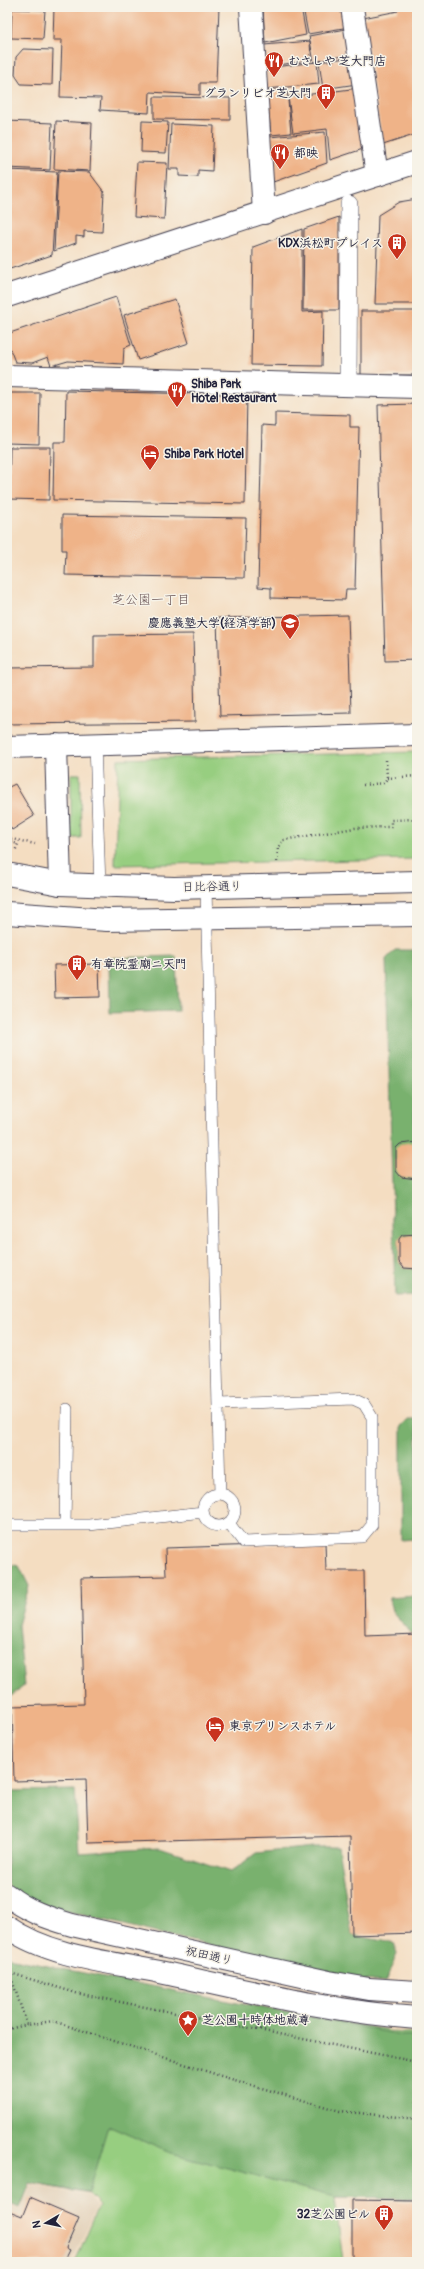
<svg xmlns="http://www.w3.org/2000/svg" width="424" height="2269" font-family="Pangolin,'Klee One',sans-serif">
  <style>
    .built { fill: #e0ccb2 }
    .green { fill: #97ce80; stroke: #5c785e }
    .forest { fill: #79b16e; stroke: #4e6a54 }
    .building { fill: #efb388 }
    .lines { fill: none; stroke-linecap: round; stroke-linejoin: round }
    .service-casing { stroke: #423e4f; stroke-width: 12 }
    .pedestrian-casing { stroke: #423e4f; stroke-width: 18 }
    .minor-casing { stroke: #423e4f; stroke-width: 24 }
    .tertiary-casing { stroke: #423e4f; stroke-width: 24 }
    .secondary-casing { stroke: #423e4f; stroke-width: 24 }
    .primary-casing { stroke: #423e4f; stroke-width: 24 }
    .path { stroke: #423e4f; stroke-width: 2.5; stroke-dasharray: 1 3; stroke-linecap: butt }
    .service { stroke: #fff; stroke-width: 11 }
    .pedestrian { stroke: #fff; stroke-width: 17 }
    .minor { stroke: #fff; stroke-width: 22 }
    .tertiary { stroke: #fff; stroke-width: 22 }
    .secondary { stroke: #fff; stroke-width: 22 }
    .primary { stroke: #fff; stroke-width: 22 }
    .labels { text-anchor: middle; dominant-baseline: central; stroke-width: 3; stroke-linejoin: round; paint-order: stroke }
    .poi-label { font-size: 12px; font-weight: bold; fill: #22223b; stroke: #f7f3e8; text-anchor: start }
    .street-label { font-size: 12px; fill: #22223b; stroke: #f7f3e8 }
    .neighbourhood-label { font-size: 13px; fill: #6a5556; stroke: #f7f3e8 }
  </style>
  <rect width="100%" height="100%" fill="#f7f3e8"/>
  <filter id="ink" filterUnits="userSpaceOnUse"><feTurbulence type="fractalNoise" baseFrequency=".025" numOctaves="2"/><feDisplacementMap in="SourceGraphic" scale="8" xChannelSelector="R" yChannelSelector="G"/><feConvolveMatrix kernelMatrix="1 2 1 2 8 2 1 2 1" color-interpolation-filters="sRGB"/></filter>
  <filter id="wash" filterUnits="userSpaceOnUse"><feTurbulence type="fractalNoise" baseFrequency=".012" numOctaves="4" result="noise"/><feDisplacementMap in="SourceGraphic" scale="16" xChannelSelector="R" yChannelSelector="G"/><feGaussianBlur stdDeviation="0.9" result="paint"/><feColorMatrix in="noise" values="0 0 0 0 0 0 0 0 0 0 0 0 0 0 0 0 0 1.4 0 .05"/><feComposite in="paint" operator="in"/></filter>
  <g filter="url(#wash)">
    <rect width="100%" height="100%" fill="#f4ddc1"/>
    <!-- built -->
    <path class="built" d="M31 2185 88 2196 97 2206 72 2262H7V2205L21 2210Z"/>
    <!-- green -->
    <path class="green" d="M417 752V859L115 865 118 759Z
      M71 774H80L81 838H71Z
      M7 1955 12 1959 184 1994 417 2035V2198L335 2197 343 2262H75L99 2205 88 2194 30 2183 20 2208 7 2203Z"/>
    <!-- forest -->
    <path class="forest" d="M395 950H417V1079L414 1086 417 1234 403 1235 399 1240V1262L404 1268 417 1269V1295L395 1296 386 959Z
      M176 956 178 1011 110 1013 109 958Z
      M408 1419H417V1539L401 1540V1426Z
      M7 1564 19 1566 29 1586 18 1625 24 1686 7 1699Z
      M417 1596V1634H412L392 1611 389 1598Z
      M75 1790 79 1853 160 1848 231 1872 256 1853 312 1847H338L352 1935 393 1943 397 1953 386 1982 350 1979 54 1908 16 1895 7 1883V1791Z
      M7 1955 12 1959 417 2038V2198L335 2197 168 2152 108 2126 88 2193 30 2183 20 2208 7 2203Z"/>
    <g id="blocks">
      <!-- building -->
      <path class="building" d="M54 7H219L216 83H200V95L150 92 149 113 100 110 101 98 60 97 62 40H53Z
        M263 7H301L306 35 265 43Z
        M303 7H345L349 27 308 34Z
        M398 7H417V134L383 145 363 18 398 11Z
        M12 9 45 10 43 39 11 38Z
        M346 29 351 54 314 62 309 36Z
        M310 41 311 61 266 66 264 45Z
        M23 49 53 50 52 85 21 84 15 75 16 57Z
        M353 57 357 84 323 89 319 62Z
        M317 62 319 84 267 89 265 68Z
        M359 88 366 148 330 160 327 129 293 133 288 97Z
        M287 89 291 133 271 135 267 91Z
        M154 97 230 98V120L154 119Z
        M7 121 52 123 50 170 7 168Z
        M56 121 92 123 90 171 54 169Z
        M142 121 168 122 166 153 141 152Z
        M171 124 214 126 212 171 198 170V177L179 176V169H169Z
        M325 132 327 163 273 182 269 137Z
        M137 162 167 163 164 219 134 217Z
        M7 170 57 172 52 255 7 270Z
        M58 171 89 172 104 192 102 232 84 231V237L76 236V243L54 251Z
        M417 199V304H375L378 215 399 202Z
        M339 217V310H303L304 229Z
        M302 229V312L323 311 322 366 251 365 253 247Z
        M116 297 131 345 124 348 123 364 68 361 51 366 48 357 32 363 15 362 7 341V334Z
        M175 299 189 343 138 360 124 315Z
        M361 311H417V375H361Z
        M66 391 247 395 245 504 53 500 54 442H65Z
        M7 393H40L39 444 7 443Z
        M417 404V660L385 661 378 405Z
        M275 413 350 415V427H359L355 589H346L345 600 271 598V588L258 587 262 425 275 426Z
        M10 447H50L49 500 9 499Z
        M62 515 246 518 244 578 65 575 66 550H62Z
        M348 615 351 713 220 716 217 618Z
        M193 634 195 722 7 724V668L94 667V635Z
        M15 784 34 816 12 830 7 822V788Z
        M99 964 100 997 55 998 54 965Z
        M417 1142V1179L401 1177 396 1171V1148L400 1144Z
        M417 1234V1269L404 1268 399 1262V1239L402 1235Z
        M325 1543 326 1571H364L365 1636 417 1634V1933L352 1935 350 1836 88 1843 86 1779 14 1781 12 1706 84 1704 81 1578 166 1576 165 1548Z
        M30 2197 79 2218 66 2248 70 2250 64 2262H7V2211L22 2217Z
        M352 2200 417 2201V2262H352Z"/>
    </g>
  </g>
  <g filter="url(#ink)">
    <use href="#blocks" fill-opacity="0" stroke="#423e4f" stroke-width="1"/>
    <g class="lines">
      <defs>
        <path id="service" d="M95 743 100 886
          M206 887 220 1494
          M219 1404 353 1399 364 1404 372 1417V1525L362 1537 243 1542 229 1523
          M203 1510a16 16 0 1 1 32 0a16 16 0 1 1-32 0Z
          M7 1525H89L203 1512
          M65 1525 67 1409"/>
        <path id="pedestrian" d="M348 386 349 204"/>
        <path id="minor" d="M251 7 264 213
          M352 7 377 175
          M7 376 417 387
          M56 745 60 884"/>
        <path id="tertiary" d="M7 296 417 162
          M7 747 417 735"/>
        <path id="secondary" d="M7 874 60 884 174 888 417 882
          M7 913 107 920 417 915"/>
        <path id="primary" d="M7 1895C27 1911 48 1918 72 1925L329 1982 369 1989 417 1992
          M7 1927C50 1957 110 1962 160 1972 245 1990 330 2012 417 2018"/>
      </defs>
      <!-- service casing -->
      <use href="#service" class="service-casing"/>
      <!-- pedestrian casing -->
      <use href="#pedestrian" class="pedestrian-casing"/>
      <!-- minor casing -->
      <use href="#minor" class="minor-casing"/>
      <!-- tertiary casing -->
      <use href="#tertiary" class="tertiary-casing"/>
      <!-- secondary casing -->
      <use href="#secondary" class="secondary-casing"/>
      <!-- primary casing -->
      <use href="#primary" class="primary-casing"/>
      <!-- path -->
      <path class="path" d="M387 778 417 776
        M363 785 384 783 387 778 386 759
        M7 838 35 844
        M7 841 18 844 15 851
        M277 862 278 848 283 840 355 828 391 827V820L417 819
        M7 1972 76 1993 417 2062
        M10 1974 27 2025 53 2021 221 2076 340 2111 417 2119
        M7 2029 27 2025
        M414 2061 417 2102"/>
      <!-- service -->
      <use href="#service" class="service"/>
      <!-- pedestrian -->
      <use href="#pedestrian" class="pedestrian"/>
      <!-- minor -->
      <use href="#minor" class="minor"/>
      <!-- tertiary -->
      <use href="#tertiary" class="tertiary"/>
      <!-- secondary -->
      <use href="#secondary" class="secondary"/>
      <!-- primary -->
      <use href="#primary" class="primary"/>
    </g>
  </g>
  <!-- icons -->
  <defs>
    <symbol id="restaurant-pin" viewBox="-11 -11 22 30"><path d="M0 17L-7.5 6A9.5 9.5 0 1 1 7.5 6Z" fill="#c8321e" stroke="#f7f3e8"/><path d="M-5-6h1v4h1v-4h1v4h1v-4h1v5L-1.5 .5V6h-2V.5L-5-1ZM5-6V6H3V1.5H1.5Q1.5-4 5-6Z" fill="#fff"/></symbol>
    <symbol id="building-pin" viewBox="-11 -11 22 30"><path d="M0 17L-7.5 6A9.5 9.5 0 1 1 7.5 6Z" fill="#c8321e" stroke="#f7f3e8"/><path d="M-4-6H4V6H1V3H-1V6H-4ZM-2.5-4.3h1.7v1.8h-1.7ZM.8-4.3h1.7v1.8H.8ZM-2.5-1h1.7V.8h-1.7ZM.8-1h1.7V.8H.8Z" fill="#fff"/></symbol>
    <symbol id="hotel-pin" viewBox="-11 -11 22 30"><path d="M0 17L-7.5 6A9.5 9.5 0 1 1 7.5 6Z" fill="#c8321e" stroke="#f7f3e8"/><path d="M-6-4.5h1.5V1H6V5H4.5V3h-9V5H-6ZM-4 0a1.8 1.8 0 1 1 3.6 0ZM.5 0V-2.5h3Q6-2.5 6 0Z" fill="#fff"/></symbol>
    <symbol id="university-pin" viewBox="-11 -11 22 30"><path d="M0 17L-7.5 6A9.5 9.5 0 1 1 7.5 6Z" fill="#c8321e" stroke="#f7f3e8"/><path d="M0-5L7-2L0 1L-7-2ZM-4 1L0 2.5L4 1V4Q0 6-4 4Z" fill="#fff"/></symbol>
    <symbol id="sight-pin" viewBox="-11 -11 22 30"><path d="M0 17L-7.5 6A9.5 9.5 0 1 1 7.5 6Z" fill="#c8321e" stroke="#f7f3e8"/><path d="M0-6L1.8-2.2L6-1.7L2.9 1.2L3.7 5.4L0 3.3L-3.7 5.4L-2.9 1.2L-6-1.7L-1.8-2.2Z" fill="#fff"/></symbol>
  </defs>
  <g fill-rule="evenodd">
    <use href="#restaurant-pin" x="263" y="50" width="22" height="30"/>
    <use href="#building-pin" x="315" y="82" width="22" height="30"/>
    <use href="#restaurant-pin" x="269" y="142" width="22" height="30"/>
    <use href="#building-pin" x="386" y="232" width="22" height="30"/>
    <use href="#restaurant-pin" x="166" y="380" width="22" height="30"/>
    <use href="#hotel-pin" x="139" y="443" width="22" height="30"/>
    <use href="#university-pin" x="279" y="612" width="22" height="30"/>
    <use href="#building-pin" x="66" y="953" width="22" height="30"/>
    <use href="#hotel-pin" x="204" y="1715" width="22" height="30"/>
    <use href="#sight-pin" x="177" y="2009" width="22" height="30"/>
    <use href="#building-pin" x="373" y="2203" width="22" height="30"/>
  </g>
  <g class="labels">
    <!-- poi labels -->
    <g class="poi-label">
      <text x="288" y="61">むさしや 芝大門店</text>
      <text x="312" y="93" text-anchor="end">グランリビオ芝大門</text>
      <text x="294" y="153">都映</text>
      <text x="383" y="243" text-anchor="end">KDX浜松町プレイス</text>
      <text x="191" y="384">Shiba Park<tspan x="191" dy="14">Hotel Restaurant</tspan></text>
      <text x="164" y="454">Shiba Park Hotel</text>
      <text x="276" y="623" text-anchor="end">慶應義塾大学(経済学部)</text>
      <text x="91" y="964">有章院霊廟ニ天門</text>
      <text x="229" y="1726">東京プリンスホテル</text>
      <text x="202" y="2020">芝公園十時体地蔵尊</text>
      <text x="370" y="2214" text-anchor="end">32芝公園ビル</text>
    </g>
    <!-- street labels -->
    <g class="street-label">
      <text transform="translate(212 887) rotate(-1)">日比谷通り</text>
      <text transform="translate(209 1956) rotate(13)">祝田通り</text>
    </g>
    <!-- neighbourhood labels -->
    <g class="neighbourhood-label">
      <text x="151" y="600">芝公園一丁目</text>
    </g>
  </g>
  <!-- margin -->
  <rect width="424" height="2269" fill="none" stroke="#f7f3e8" stroke-width="24"/>
  <!-- north arrow -->
  <g transform="translate(46 2223) rotate(261)" stroke="#f7f3e8" stroke-width="3" paint-order="stroke">
  <path d="M0-3L7 15L0 10L-7 15Z" fill="#22223b"/>
  <text y="-6" font-size="11" font-weight="bold" text-anchor="middle" fill="#22223b">N</text>
  </g>
</svg>
